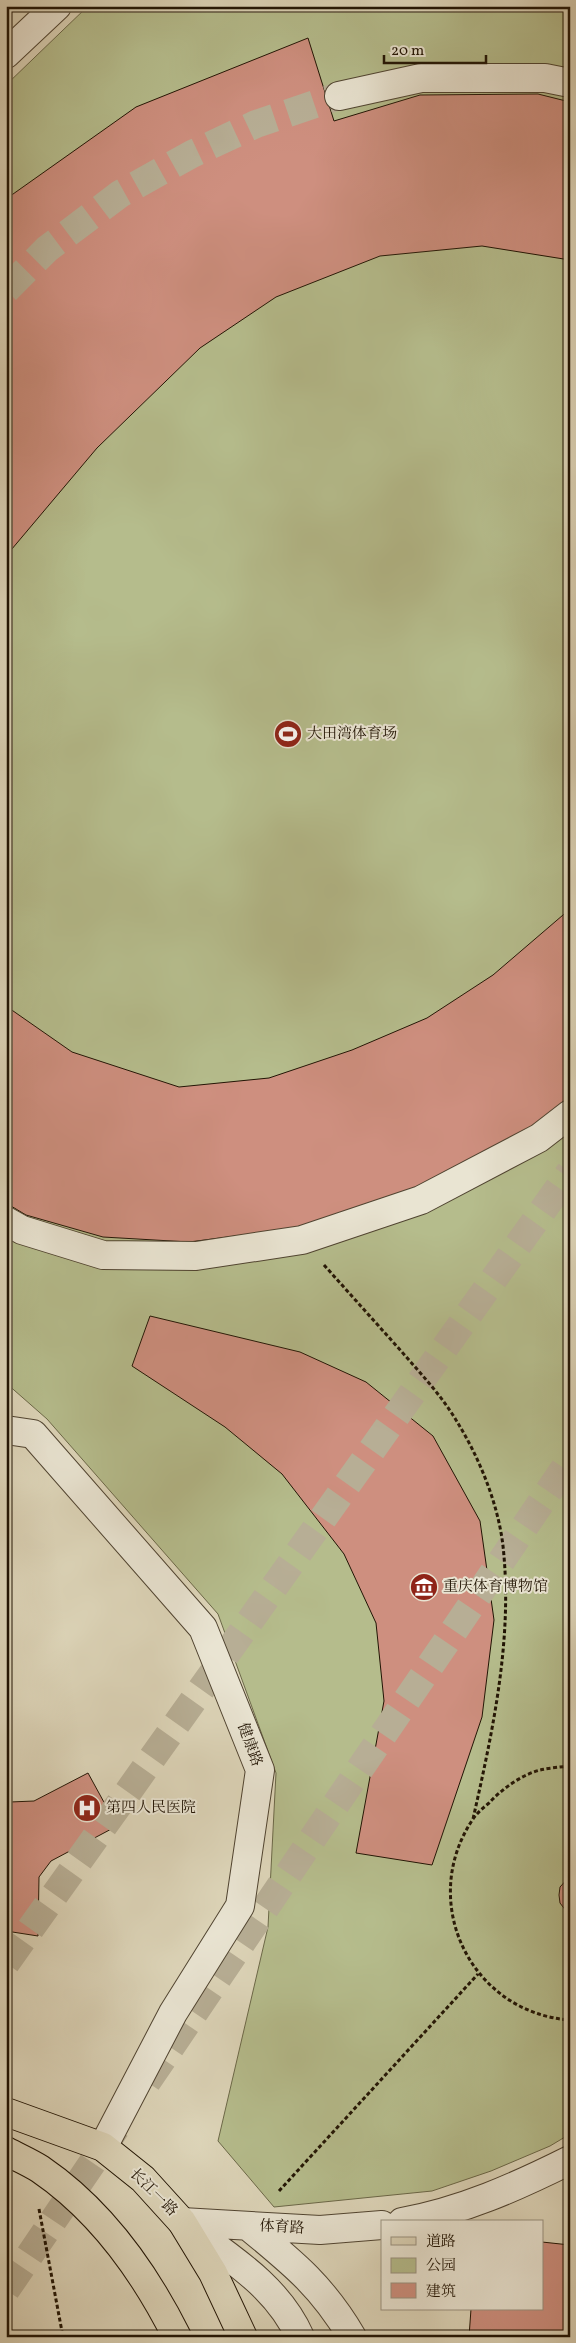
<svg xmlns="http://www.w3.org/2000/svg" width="576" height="2343" font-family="Vollkorn,'Noto Serif SC',serif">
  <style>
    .green { fill: #b5bc8c; stroke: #6b6848 }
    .building { fill: #ce8f7f; stroke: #211404 }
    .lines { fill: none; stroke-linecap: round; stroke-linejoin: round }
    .minor-tunnel { stroke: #b7ae95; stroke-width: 28; stroke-dasharray: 28 14; stroke-linecap: butt }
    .major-tunnel { stroke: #b7ae95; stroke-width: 28; stroke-dasharray: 28 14; stroke-linecap: butt }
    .minor-casing { stroke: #504431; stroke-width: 30 }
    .major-casing { stroke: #211404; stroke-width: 30 }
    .path { stroke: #211404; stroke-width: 3; stroke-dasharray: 4 2.5; stroke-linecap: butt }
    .minor { stroke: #e9e4d2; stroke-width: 28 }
    .major { stroke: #ddd5b9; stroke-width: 28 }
    .labels { text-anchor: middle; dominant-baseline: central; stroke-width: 4; stroke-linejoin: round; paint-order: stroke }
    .poi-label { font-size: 15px; fill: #211404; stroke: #e9e4d2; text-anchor: start }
    .street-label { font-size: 15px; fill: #211404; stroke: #e9e4d2 }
  </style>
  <rect width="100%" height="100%" fill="#ddd5b9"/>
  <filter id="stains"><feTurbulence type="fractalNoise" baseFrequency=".004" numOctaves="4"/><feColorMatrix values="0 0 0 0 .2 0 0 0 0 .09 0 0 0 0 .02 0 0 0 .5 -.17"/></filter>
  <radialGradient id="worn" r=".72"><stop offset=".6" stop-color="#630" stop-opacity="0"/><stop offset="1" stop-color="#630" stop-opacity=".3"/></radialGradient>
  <!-- green -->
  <path class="green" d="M88 6H570V2134L550 2146 491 2171 432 2191 274 2207 218 2141 268 1927 276 1773 218 1614 47 1419 6 1383V85Z"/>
  <!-- building -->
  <path class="building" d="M308 38 334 121 420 95 538 94 570 102V260L482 246 380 256 276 297 200 348 97 448 6 556V199L136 107Z
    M570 909V1102L534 1131 418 1191 298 1228 189 1242 103 1237 26 1215 6 1203V1006L72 1052 179 1087 269 1078 352 1050 427 1018 493 975Z
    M150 1316 300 1352 366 1382 433 1436 480 1521 494 1620 482 1717 432 1865 356 1853 384 1701 376 1623 344 1554 282 1474 225 1427 132 1366Z
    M88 1773 117 1826 51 1861 39 1877 38 1936 6 1931V1800L10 1802 34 1801Z
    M570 1876V1916L560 1903 559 1895 560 1887Z
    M542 2242 570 2245V2337H469L471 2309H542Z"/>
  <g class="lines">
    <!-- minor-tunnel -->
    <path class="minor-tunnel" d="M6 290 47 249 120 194 192 154 256 124 339 96"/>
    <!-- major-tunnel -->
    <path class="major-tunnel" d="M6 1963 570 1172
      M147 2082 570 1460
      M6 2290 116 2128"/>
    <defs>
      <path id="minor" d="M6 54 57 6
        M339 96 421 78H545L570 83
        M6 1221 22 1230 103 1255 196 1256 302 1240 421 1200 539 1138 570 1114
        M6 1430 33 1434 203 1628 260 1770 240 1906 173 2013 103 2147
        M182 2222 320 2230 382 2225
        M402 2222C462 2211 516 2187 570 2160
        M183 2223C227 2256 277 2285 300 2337
        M248 2226C293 2263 322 2286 352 2337"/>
      <path id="major" d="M6 2112 103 2147 143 2179 182 2222 213 2273 243 2337
        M6 2151C17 2157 29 2162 40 2169 100 2210 145 2273 177 2337"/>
    </defs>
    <!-- minor casing -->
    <use href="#minor" class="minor-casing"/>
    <!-- major casing -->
    <use href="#major" class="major-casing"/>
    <!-- path -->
    <path class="path" d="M324 1265C350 1294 376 1323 402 1352 421 1374 441 1395 456 1420 479 1457 498 1503 503 1546 513 1638 493 1730 473 1819
      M570 1766C560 1767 549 1768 540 1770 521 1775 502 1789 489 1803 483 1808 477 1813 473 1819 417 1902 471 2013 570 2020
      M279 2191 478 1974
      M39 2209 63 2337"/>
    <!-- minor -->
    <use href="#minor" class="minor"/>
    <!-- major -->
    <use href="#major" class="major"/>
  </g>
  <!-- icons -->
  <defs>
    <symbol id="stadium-disc" viewBox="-11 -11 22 22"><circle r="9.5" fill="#8f2418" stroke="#e9e4d2"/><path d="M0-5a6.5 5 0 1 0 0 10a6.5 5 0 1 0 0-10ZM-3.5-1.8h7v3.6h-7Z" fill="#fff"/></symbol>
    <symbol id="museum-disc" viewBox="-11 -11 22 22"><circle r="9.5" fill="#8f2418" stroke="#e9e4d2"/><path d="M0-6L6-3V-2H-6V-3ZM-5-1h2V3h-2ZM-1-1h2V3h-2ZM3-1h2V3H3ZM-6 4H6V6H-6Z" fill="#fff"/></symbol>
    <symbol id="hospital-disc" viewBox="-11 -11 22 22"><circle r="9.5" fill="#8f2418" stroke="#e9e4d2"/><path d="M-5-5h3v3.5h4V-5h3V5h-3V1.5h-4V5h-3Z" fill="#fff"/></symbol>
  </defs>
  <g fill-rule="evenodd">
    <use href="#stadium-disc" x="272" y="718" width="32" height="32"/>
    <use href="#museum-disc" x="408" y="1571" width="32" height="32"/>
    <use href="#hospital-disc" x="71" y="1792" width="32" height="32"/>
  </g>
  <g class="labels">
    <!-- poi labels -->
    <g class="poi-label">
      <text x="307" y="734">大田湾体育场</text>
      <text x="443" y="1587">重庆体育博物馆</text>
      <text x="106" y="1808">第四人民医院</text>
    </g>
    <!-- street labels -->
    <g class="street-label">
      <text transform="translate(249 1745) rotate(70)">健康路</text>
      <text transform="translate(153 2193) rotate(45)">长江一路</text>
      <text transform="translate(282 2228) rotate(3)">体育路</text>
    </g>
  </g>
  <!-- margin -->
  <rect width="576" height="2343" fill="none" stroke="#ddd5b9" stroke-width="25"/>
  <rect x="8" y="8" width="561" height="2328" fill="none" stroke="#211404" stroke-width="2.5"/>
  <rect x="12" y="12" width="551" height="2318" fill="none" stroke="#211404"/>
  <!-- legend -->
  <rect x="381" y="2220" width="162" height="90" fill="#e9e4d2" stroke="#999180"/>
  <rect x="391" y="2237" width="25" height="8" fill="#ddd5b9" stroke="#999180"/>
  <text x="426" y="2246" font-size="15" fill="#211404">道路</text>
  <rect x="391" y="2258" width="25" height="15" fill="#b5bc8c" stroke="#999180"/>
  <text x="426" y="2270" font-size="15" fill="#211404">公园</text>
  <rect x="391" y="2283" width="25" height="15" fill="#ce8f7f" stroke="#999180"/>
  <text x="426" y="2296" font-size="15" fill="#211404">建筑</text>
  <!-- scale -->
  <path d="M384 55v8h102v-8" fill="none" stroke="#211404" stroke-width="2.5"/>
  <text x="391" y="55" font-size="15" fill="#211404" stroke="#e9e4d2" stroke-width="4" paint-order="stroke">20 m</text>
  <rect width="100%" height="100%" filter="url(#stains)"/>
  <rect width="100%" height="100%" fill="url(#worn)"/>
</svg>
